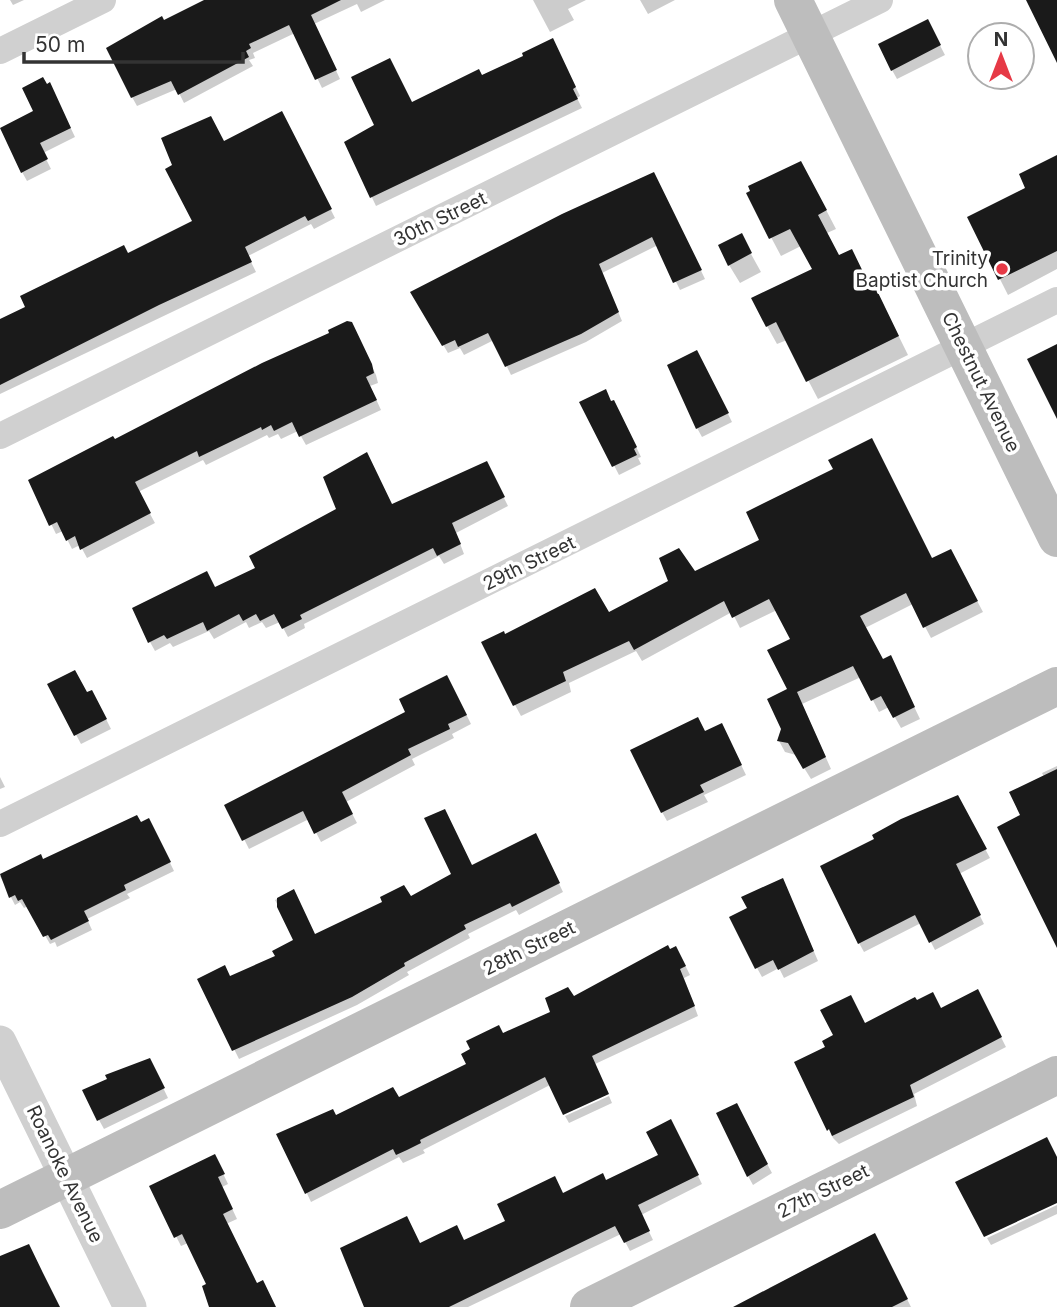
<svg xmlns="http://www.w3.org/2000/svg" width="1057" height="1307" font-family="Inter,sans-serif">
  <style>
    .shadow { fill: #0003 }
    .building { fill: #1a1a1a }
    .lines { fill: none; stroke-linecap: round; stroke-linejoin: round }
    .minor { stroke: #d0d0d0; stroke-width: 26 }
    .tertiary { stroke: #d0d0d0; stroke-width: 33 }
    .secondary { stroke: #bdbdbd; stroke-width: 38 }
    .poi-dot { fill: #e63946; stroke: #fff; stroke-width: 2.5 }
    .labels { text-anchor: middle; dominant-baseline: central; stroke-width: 7; stroke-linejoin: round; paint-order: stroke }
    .street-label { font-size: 19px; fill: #333; stroke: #fff }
    .poi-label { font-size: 19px; fill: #333; stroke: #fff; text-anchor: end }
  </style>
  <rect width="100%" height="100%" fill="#fff"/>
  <!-- shadow -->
  <path class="shadow" d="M10 0H24L13 5Z
    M208 0H385L361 12 357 4 314 24 340 79 322 88 295 33 253 53 255 58 249 60 253 66 184 103 177 89 137 106 132 97 163 22Z
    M533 0H586L568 9 574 20 550 32Z
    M640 0H675L648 14Z
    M932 30 945 55 897 79 892 70Z
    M557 49 580 96 577 98 582 108 376 206 346 143 412 104 526 57Z
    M54 93 75 137 43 153 51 169 27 181 22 172 36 112Z
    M286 122 335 218 314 229 311 224 248 256 256 272 0 394V321L195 222 224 143Z
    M1057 157V269L1008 295 969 218 1028 188Z
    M811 181 836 229 827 233 839 257 867 280 870 278 908 355 818 399 787 340 777 344 767 326 814 270 801 246 781 256 748 194Z
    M658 182 705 279 680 290 658 245 602 273 622 321 586 342 511 375 494 340 464 355 460 348 448 353 412 292Z
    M741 236 761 272 740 283 729 265Z
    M356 333 376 375 378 383 370 386 381 410 306 445 298 431 281 439 278 434 269 438 267 435 206 465 203 460 138 492 155 523 87 558 80 545 72 549 63 531 56 534 30 480Z
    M702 361 732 422 702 437 697 428Z
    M582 403 619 411 641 457 638 458 641 464 619 475Z
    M491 472 508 506 456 533 464 554 444 564 439 556 304 624 305 628 288 637 280 622 266 628 262 622 249 628 246 622 214 639 209 631 173 647 170 643 155 651 150 642 215 589 392 506Z
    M932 560 957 563 983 612 931 638 913 604 865 628 883 661 896 669 920 719 901 728 889 707 879 712 861 677 802 704 831 769 811 779 796 755 785 752 779 741 790 690 792 640 777 610 740 628 732 612 642 661 636 651 569 683 571 692 521 716 515 705 505 636 609 614 694 573Z
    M49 684 87 695 97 701 111 729 81 744Z
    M452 686 471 724 452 734 454 738 412 759 415 765 346 802 357 823 321 842 309 819 249 849 227 805 407 712Z
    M705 733 726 734 746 775 704 795 708 802 667 821 662 812Z
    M1057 766V942L1022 816 1044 777 1042 773Z
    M0 777 5 787 0 789Z
    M957 797 990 858 959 874 984 924 935 950 921 923 864 952 859 943Z
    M141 824 153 828 174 871 127 894 130 898 87 919 92 930 57 947 55 942 50 944 28 906 24 908 20 902 15 905 0 876 40 857 43 861Z
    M540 844 563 892 519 915 516 910 468 934 470 938 407 972 409 975 357 1005 239 1059 199 979 230 978 277 957 296 941 275 900 293 891 315 936 411 898 472 867Z
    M787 889 818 961 784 978 779 968 762 977 757 968Z
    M681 957 690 975 684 978 698 1016 550 1085 423 1150 425 1153 412 1159 403 1163 399 1157 311 1202 279 1134 398 1099 468 1065 502 1035 552 1013 574 998Z
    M982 1000 1006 1047 914 1094 917 1106 839 1144 833 1138 796 1063 865 1025Z
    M154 1069 168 1098 104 1129 99 1120 109 1079Z
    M609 1096 612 1103 569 1123 565 1116Z
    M741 1115 772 1173 753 1185 748 1176Z
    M675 1130 702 1184 641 1215 653 1240 630 1251 621 1234 468 1307H366L419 1245 464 1242 563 1195 606 1182 660 1156Z
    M219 1165 228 1184 222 1187 237 1219 226 1224 257 1285 275 1307H214L208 1284 188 1243 181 1246 151 1187Z
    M1057 1205V1214L991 1245 987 1238Z
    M875 1235 911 1307H736L770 1290 769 1288Z"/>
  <!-- building -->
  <path class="building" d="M204 0H341L311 15 337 70 315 80 289 25 249 44 251 48 246 51 249 57 178 95 171 81 131 98 106 48 162 16 164 20Z
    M1026 0H1057V63Z
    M928 19 941 45 891 71 878 44Z
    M553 38 576 87 573 89 578 99 370 198 344 142 374 125 351 77 390 58 412 102 479 69 482 75 523 56 522 53Z
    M43 77 47 84 50 82 71 128 40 143 48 159 21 173 0 128 33 111 22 88Z
    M282 111 332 209 308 221 305 216 245 247 252 262 159 305 0 385V319L25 307 20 296 124 245 128 253 192 221 165 169 172 165 161 138 211 116 224 141Z
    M1057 155V251L998 280 967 217 1025 188 1019 174Z
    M801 161 827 210 818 215 839 255 852 249 866 278 870 276 899 336 806 382 776 322 766 327 751 298 812 269 790 229 769 239 746 193 750 191 748 186Z
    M654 172 702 270 673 283 652 237 599 264 619 312 581 334 505 367 488 333 458 347 455 340 442 346 410 292 562 214Z
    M742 233 752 253 728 266 718 245Z
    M347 321 352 322 372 364 374 373 366 377 377 400 299 437 292 422 274 431 271 425 262 430 261 427 199 457 197 451 135 482 151 513 80 550 75 536 66 541 57 522 49 526 28 480 113 436 115 439 262 363 329 333 328 330Z
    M1057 344V419L1027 359Z
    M697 350 729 413 696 429 667 365Z
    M606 389 611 401 614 400 637 447 634 449 637 455 612 467 579 402Z
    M872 438 932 558 951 549 978 601 923 628 906 593 860 616 883 659 891 655 915 707 893 718 881 696 871 701 853 666 797 692 826 757 803 769 788 743 777 741 781 729 767 699 787 689 767 650 790 639 769 599 732 618 724 601 634 650 629 641 563 672 566 681 513 706 481 642 504 631 505 634 595 588 609 612 668 581 659 558 679 548 695 571 759 540 746 512 833 469 828 460Z
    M367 452 392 504 487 461 505 497 452 523 461 544 437 556 433 548 300 615 302 619 282 629 274 614 260 621 256 614 243 621 239 614 207 631 203 622 167 639 164 635 148 643 132 608 207 571 215 587 255 568 249 556 336 509 323 477Z
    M75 670 87 692 92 690 107 719 74 736 47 684Z
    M447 675 467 715 448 724 450 729 408 749 411 755 342 792 353 814 314 834 303 811 242 841 224 805 405 712 399 699Z
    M698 717 705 731 722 723 742 765 700 785 704 792 661 813 630 750Z
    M1057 769V948L997 827 1020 815 1009 792Z
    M958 795 987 849 956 864 981 915 929 943 915 915 858 944 820 866 874 839 872 835 901 819Z
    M445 809 472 865 536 833 560 883 512 907 510 903 464 925 466 929 404 963 405 966 352 997 232 1051 197 979 225 965 230 976 275 956 272 951 293 940 277 907V898L294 889 315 934 382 902 380 897 404 885 411 896 451 874 424 818Z
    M137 815 141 822 149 818 171 862 124 885 126 890 84 911 89 921 51 940 48 935 43 937 22 899 18 901 15 895 9 898 0 874 41 854 43 859Z
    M783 878 814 951 778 970 773 960 755 969 729 917 747 908 741 897Z
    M668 945 670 949 676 946 686 966 680 969 695 1006 592 1056 609 1094 563 1115 545 1077 420 1140 421 1143 407 1150 396 1155 393 1149 305 1194 276 1134 333 1109 336 1115 393 1087 399 1097 466 1064 461 1054 470 1049 466 1041 499 1025 503 1033 550 1012 545 998 568 987 574 996Z
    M978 989 1002 1037 910 1085 914 1097 832 1136 829 1129 827 1131 794 1062 825 1047 822 1041 833 1035 820 1010 851 995 865 1023 915 997 917 1000 933 992 941 1008Z
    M150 1058 165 1088 97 1121 82 1090 107 1079 105 1075Z
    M737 1103 768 1164 747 1177 716 1113Z
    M671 1119 699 1175 638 1205 650 1231 624 1243 615 1226 449 1307H364L340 1248 407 1216 420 1243 457 1225 464 1240 505 1221 497 1204 555 1176 563 1193 603 1173 606 1180 658 1155 646 1132Z
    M1047 1137 1057 1157V1203L984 1237 955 1182Z
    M215 1154 225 1174 218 1177 233 1209 223 1214 257 1283 263 1280 276 1307H209L202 1286 206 1284 182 1234 174 1238 149 1186Z
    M875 1233 908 1299 892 1307H733Z
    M29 1244 43 1273 60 1307H0V1256Z"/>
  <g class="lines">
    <!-- minor -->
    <path class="minor" d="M0 51 103 0
      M0 436 880 0
      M0 824 1057 300"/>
    <!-- tertiary -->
    <path class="tertiary" d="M0 1042 130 1307"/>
    <!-- secondary -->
    <path class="secondary" d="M793 0 1057 538
      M0 1210 1057 686
      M589 1307 1057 1075"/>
  </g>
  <!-- markers -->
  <circle class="poi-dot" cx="1002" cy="269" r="7"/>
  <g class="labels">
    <!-- street labels -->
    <g class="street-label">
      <text transform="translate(440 219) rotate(-26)">30th Street</text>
      <text transform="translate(981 382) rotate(64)">Chestnut Avenue</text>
      <text transform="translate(529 563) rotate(-26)">29th Street</text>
      <text transform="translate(529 948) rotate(-26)">28th Street</text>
      <text transform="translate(65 1174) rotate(64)">Roanoke Avenue</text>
      <text transform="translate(823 1191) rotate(-26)">27th Street</text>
    </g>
    <!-- poi labels -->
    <g class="poi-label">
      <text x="988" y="258">Trinity<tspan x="988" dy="22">Baptist Church</tspan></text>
    </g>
  </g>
  <!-- north arrow -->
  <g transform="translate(1001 56)"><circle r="33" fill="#ffffff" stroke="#adadad" stroke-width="2"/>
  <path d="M0-5L12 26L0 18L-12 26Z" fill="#e63946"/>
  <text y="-10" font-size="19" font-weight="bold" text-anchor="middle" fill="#333333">N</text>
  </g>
  <!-- scale -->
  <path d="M24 52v10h219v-10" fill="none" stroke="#333333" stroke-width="3.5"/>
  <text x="35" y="52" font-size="21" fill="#333333" stroke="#ffffff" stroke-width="5" paint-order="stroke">50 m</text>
</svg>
